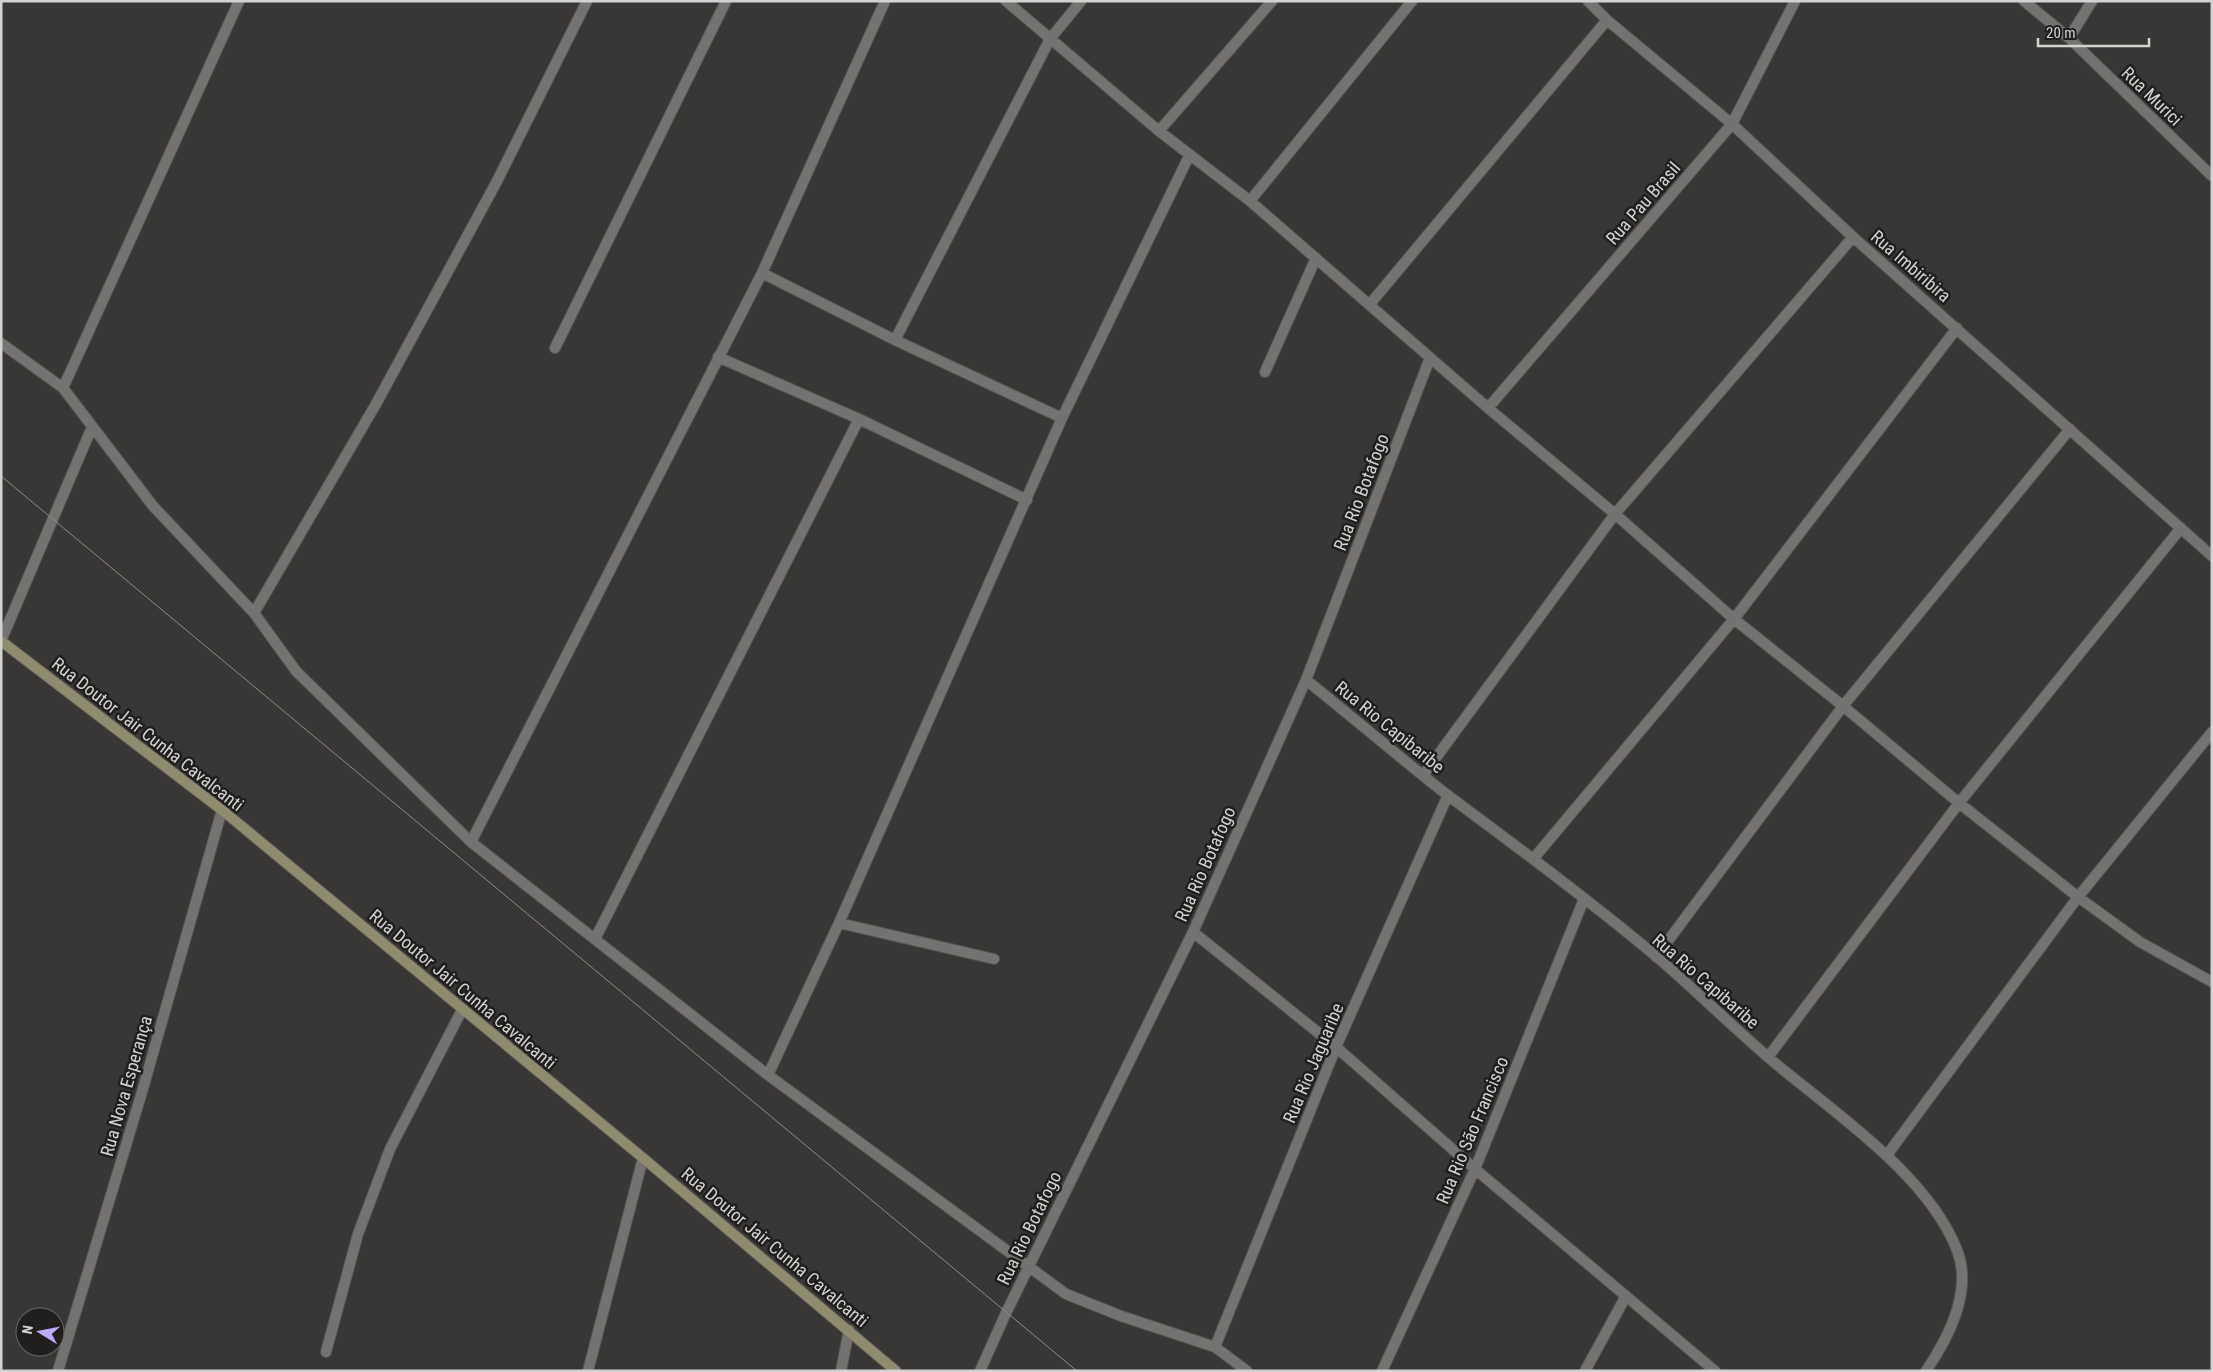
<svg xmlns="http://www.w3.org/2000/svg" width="2213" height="1372" font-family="'Roboto Condensed',sans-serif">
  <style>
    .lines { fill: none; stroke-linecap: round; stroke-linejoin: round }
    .lane-casing { stroke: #565553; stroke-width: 12 }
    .street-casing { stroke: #565553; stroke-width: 12 }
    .secondary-casing { stroke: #565553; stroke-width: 12 }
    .lane { stroke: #757371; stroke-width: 10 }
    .street { stroke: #757371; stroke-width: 10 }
    .secondary { stroke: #8e8b6f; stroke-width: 10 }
    .tram { stroke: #8c8a88; stroke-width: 1 }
    .labels { text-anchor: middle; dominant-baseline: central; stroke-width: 5; stroke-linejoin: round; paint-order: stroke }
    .street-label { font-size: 18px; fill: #d3d2d0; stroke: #201f1e }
  </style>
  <rect width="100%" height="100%" fill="#393735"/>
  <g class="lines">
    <defs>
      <path id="lane" d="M326 1352 358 1234 390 1149 462 1010"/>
      <path id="street" d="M1006 1 1159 131 1250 201 1488 408 1615 514 1734 619 1843 706 1959 803 2078 897 2140 942 2212 982
        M1588 1 1607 20 1732 124 1853 237 2212 556
        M2024 1 2069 38 2212 176
        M2069 38 2092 1
        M1159 131 1272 1
        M1250 201 1412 1
        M762 273 895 340 1062 418
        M1370 304 1607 20
        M895 340 1050 39 1081 1
        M1 343 63 388 153 506 254 613 296 671 471 842 768 1075 1066 1294 1121 1316 1215 1347 1247 1371
        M555 348 726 1
        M718 357 859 419 1027 500
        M1265 372 1316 258
        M63 388 239 1
        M1488 408 1732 124 1795 1
        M254 613 376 404 496 183 587 1
        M1 641 92 427
        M1306 680C1354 718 1401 759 1450 797 1520 849 1590 901 1657 957 1695 990 1731 1025 1769 1058 1830 1110 1927 1173 1957 1250 1973 1291 1949 1337 1926 1371
        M1424 774 1615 514 1853 237
        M471 842 762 273 885 1
        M1534 858 1734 619 1957 328
        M839 923 994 959
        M1193 932 1336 1047 1475 1169 1715 1371
        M595 939 859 419
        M1656 957 1843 706 2070 429
        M1768 1057 1959 803 2181 528
        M768 1075 839 923 1062 418 1189 156
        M1887 1155 2078 897 2212 732
        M1215 1347 1336 1047 1448 795
        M58 1371 142 1092 222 810
        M588 1371 643 1158
        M841 1371 849 1330
        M980 1371 1006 1313 1193 932 1306 680 1430 358
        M1382 1371 1475 1169 1584 899
        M1585 1371 1626 1296"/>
      <path id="secondary" d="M1 641 222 810 643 1158 896 1371"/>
    </defs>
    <!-- lane casing -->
    <use href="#lane" class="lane-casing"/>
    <!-- street casing -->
    <use href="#street" class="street-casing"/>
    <!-- secondary casing -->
    <use href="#secondary" class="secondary-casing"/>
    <!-- lane -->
    <use href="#lane" class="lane"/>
    <!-- street -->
    <use href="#street" class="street"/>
    <!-- secondary -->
    <use href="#secondary" class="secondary"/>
    <!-- tram -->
    <path class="tram" d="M1 476 1077 1371"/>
  </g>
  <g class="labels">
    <!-- street labels -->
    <g class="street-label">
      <text transform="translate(2152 96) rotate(44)">Rua Murici</text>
      <text transform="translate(1643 203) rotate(-49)">Rua Pau Brasil</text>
      <text transform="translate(1911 266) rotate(41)">Rua Imbiribira</text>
      <text transform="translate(1361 492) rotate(-69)">Rua Rio Botafogo</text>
      <text transform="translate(1390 727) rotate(39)">Rua Rio Capibaribe</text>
      <text transform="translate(148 734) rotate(38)">Rua Doutor Jair Cunha Cavalcanti</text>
      <text transform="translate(1205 864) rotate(-66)">Rua Rio Botafogo</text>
      <text transform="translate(1706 981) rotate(41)">Rua Rio Capibaribe</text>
      <text transform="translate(463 989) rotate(40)">Rua Doutor Jair Cunha Cavalcanti</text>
      <text transform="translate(1313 1063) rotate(-67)">Rua Rio Jaguaribe</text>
      <text transform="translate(126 1086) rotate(-74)">Rua Nova Esperança</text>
      <text transform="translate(1472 1130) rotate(-67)">Rua Rio São Francisco</text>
      <text transform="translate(1029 1228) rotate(-64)">Rua Rio Botafogo</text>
      <text transform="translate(775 1247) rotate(40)">Rua Doutor Jair Cunha Cavalcanti</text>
    </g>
  </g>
  <!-- border -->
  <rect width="2213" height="1372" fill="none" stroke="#d3d2d0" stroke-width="5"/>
  <!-- north arrow -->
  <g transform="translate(40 1332) rotate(280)"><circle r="24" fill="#201f1e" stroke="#686765"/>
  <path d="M0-4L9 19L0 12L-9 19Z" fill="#bea9f5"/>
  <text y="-8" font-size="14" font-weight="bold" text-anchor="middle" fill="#d3d2d0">N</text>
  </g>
  <!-- scale -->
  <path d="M2038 38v8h111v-8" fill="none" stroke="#d3d2d0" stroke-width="2.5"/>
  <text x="2046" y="38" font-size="15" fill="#d3d2d0" stroke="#201f1e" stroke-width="4" paint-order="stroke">20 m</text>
</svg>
